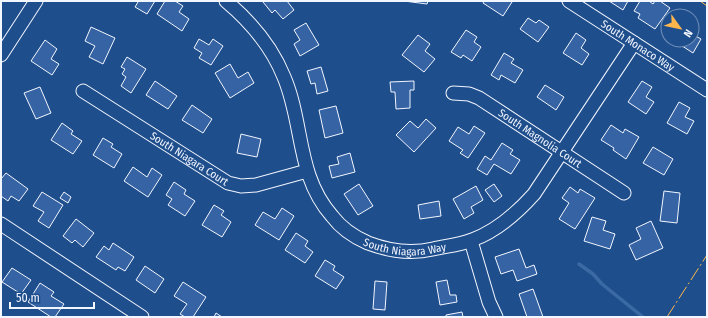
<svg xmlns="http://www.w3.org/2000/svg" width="708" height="318" font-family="'Fira Sans Condensed',sans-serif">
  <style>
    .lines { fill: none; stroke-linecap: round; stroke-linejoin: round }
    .stream { stroke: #3b69a3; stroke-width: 3.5 }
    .building { fill: #3563a3; stroke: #f2f6ff }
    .minor-casing { stroke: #f2f6ff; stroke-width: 15 }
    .minor { stroke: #1f4e8c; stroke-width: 13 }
    .power { stroke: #ffb74d; stroke-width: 1; stroke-dasharray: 14 3 2 3; stroke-linecap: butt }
    .labels { text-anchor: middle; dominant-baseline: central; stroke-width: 3; stroke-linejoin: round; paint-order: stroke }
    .street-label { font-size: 11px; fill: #f2f6ff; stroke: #1f4e8c }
  </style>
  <rect width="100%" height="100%" fill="#1f4e8c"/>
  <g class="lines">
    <!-- stream -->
    <path class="stream" d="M579 264 593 274 602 284 643 317"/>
  </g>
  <!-- building -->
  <path class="building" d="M136 1H155L147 14 135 7 138 2Z
    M165 1H175L183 6 179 12 189 19 182 31 157 14Z
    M264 1H287L294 10 283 19 275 10 272 13 263 2Z
    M404 1H428L427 4Z
    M484 1H509L512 2 503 16 483 3Z
    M609 1H628L623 10Z
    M640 1H649L653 4 655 1H660L670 8 655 29 638 18 640 14 634 11Z
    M528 18 536 23 539 20 549 27 538 42 520 29Z
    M306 23 319 45 300 56 294 44 300 40 294 30Z
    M91 27 115 38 103 64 89 57 95 46 85 41Z
    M466 30 477 37 474 42 481 47 472 61 463 55 461 58 451 52Z
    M576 33 586 40 581 48 589 54 582 65 563 53Z
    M692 34 701 39 693 53 673 40H692Z
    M418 35 430 44 425 51 435 59 424 72 402 55Z
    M199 39 209 45 213 39 223 46 211 65 199 58 202 53 194 48Z
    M45 40 57 49 51 59 59 64 52 75 31 61Z
    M504 53 514 59 511 63 523 70 515 83 501 75 499 80 491 75Z
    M127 57 146 69 131 93 121 86 126 77 122 74 125 69 121 67Z
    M230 64 238 78 248 72 254 83 230 98 215 73Z
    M321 67 328 91 317 94 315 83 311 84 307 71Z
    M155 81 177 96 168 109 146 95Z
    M414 81V90H410V108L396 109 395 92H391L390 82Z
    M642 81 652 87 646 97 654 102 646 114 628 102Z
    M545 85 564 97 556 110 537 97Z
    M40 87 51 113 36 119 24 93Z
    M679 102 690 108 685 117 694 121 687 134 667 123Z
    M192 105 212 119 203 133 182 120Z
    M336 106 343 133 325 138 319 110Z
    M426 119 436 128 414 152 396 135 410 121 418 128Z
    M62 123 73 131 71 134 82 141 73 154 51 140Z
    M611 125 623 133 625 129 639 137 626 159 613 150 614 148 601 140Z
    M474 126 485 133 468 158 460 153 463 150 449 141 458 127 469 134Z
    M241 134 261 139 257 157 237 153Z
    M103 138 113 144 111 147 122 154 114 168 93 155Z
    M502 143 513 150 510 154 520 160 511 174 494 164 487 175 477 169 485 156 491 160Z
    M653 147 673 159 664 175 643 163Z
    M350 153 355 172 332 178 329 166 339 164 337 157Z
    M133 167 147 177 152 168 162 175 148 197 124 181Z
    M6 173 28 189 19 201 11 196 8 201 1 196V179Z
    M174 182 186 190 184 194 195 201 185 216 168 205 172 199 166 195Z
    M359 184 373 206 358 215 344 194Z
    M494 184 502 196 494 202 485 190Z
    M476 186 483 200 471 207 474 213 464 219 453 199Z
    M570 187 578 193 580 189 595 198 575 229 559 219 569 203 562 198Z
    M664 191 680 193 677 223 660 221Z
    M42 192 63 205 49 228 38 221 44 212 33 206Z
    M64 192 71 197 68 203 60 198Z
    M439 201 441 216 420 219 418 205Z
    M214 205 224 211 221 215 231 222 222 237 202 225Z
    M282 208 294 216 279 240 255 225 263 212 275 219Z
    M592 217 606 221 603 230 615 234 610 249 584 241Z
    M76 219 94 233 83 247 75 240 72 243 63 236Z
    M651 221 663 248 636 260 629 245 641 239 636 228Z
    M296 233 308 241 305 246 313 252 305 263 285 250Z
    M113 243 134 257 125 271 118 267 116 270 96 257 104 246 109 250Z
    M519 249 526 268 534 265 537 274 517 281 513 270 501 274 495 257Z
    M325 260 335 266 333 270 344 277 336 289 315 276Z
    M145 266 164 279 155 293 136 280Z
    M12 268 31 280 21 294 2 282Z
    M447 280 450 295H456L457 302 440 305 436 282Z
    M375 281 387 282 385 310 373 309Z
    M183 282 206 297 193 317H185L180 314 187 304 174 296Z
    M40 283 54 292 51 296 64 304 55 317H51L28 302Z
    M533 289 543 317H527L519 294Z
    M462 312 463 317H446V315Z
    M216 313 222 317H214Z"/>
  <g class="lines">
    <defs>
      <g id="minor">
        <path id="s1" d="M226 1C251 22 272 47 284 77 304 124 296 175 332 216 341 228 354 237 368 243 389 251 411 254 433 249 446 246 460 245 472 240 497 231 517 213 534 194L634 43"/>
        <path id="s2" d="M569 1 707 90"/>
        <path d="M1 55 36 1"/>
        <path id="s3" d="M83 91 228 183 241 186 256 185 307 171"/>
        <path id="s4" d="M453 93 469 94 479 98 624 193"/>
        <path d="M1 224 142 317"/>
        <path d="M471 241 489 302 496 317"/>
      </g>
    </defs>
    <!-- minor casing -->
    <use href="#minor" class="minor-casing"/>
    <!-- minor -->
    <use href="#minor" class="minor"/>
    <!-- power -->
    <path class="power" d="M700 1 707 6
      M667 317 707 255"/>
  </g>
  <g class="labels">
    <!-- street labels -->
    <g class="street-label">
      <text stroke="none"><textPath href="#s2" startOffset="82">South Monaco Way</textPath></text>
      <text stroke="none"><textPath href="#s4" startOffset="100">South Magnolia Court</textPath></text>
      <text stroke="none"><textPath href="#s3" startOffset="126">South Niagara Court</textPath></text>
      <text stroke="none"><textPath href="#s1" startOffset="328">South Niagara Way</textPath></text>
    </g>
  </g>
  <!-- border -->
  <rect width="708" height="318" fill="none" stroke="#f2f6ff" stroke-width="4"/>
  <!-- north arrow -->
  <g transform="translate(680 28) rotate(123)"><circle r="19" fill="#1f4e8c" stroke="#7391ba"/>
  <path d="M0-3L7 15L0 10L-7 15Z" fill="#ffb74d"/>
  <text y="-6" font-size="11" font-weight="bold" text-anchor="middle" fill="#f2f6ff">N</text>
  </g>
  <!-- scale -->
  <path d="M10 302v6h84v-6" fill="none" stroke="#f2f6ff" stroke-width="2"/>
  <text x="16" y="302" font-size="12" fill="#f2f6ff" stroke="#1f4e8c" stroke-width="3" paint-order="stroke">50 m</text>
</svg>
